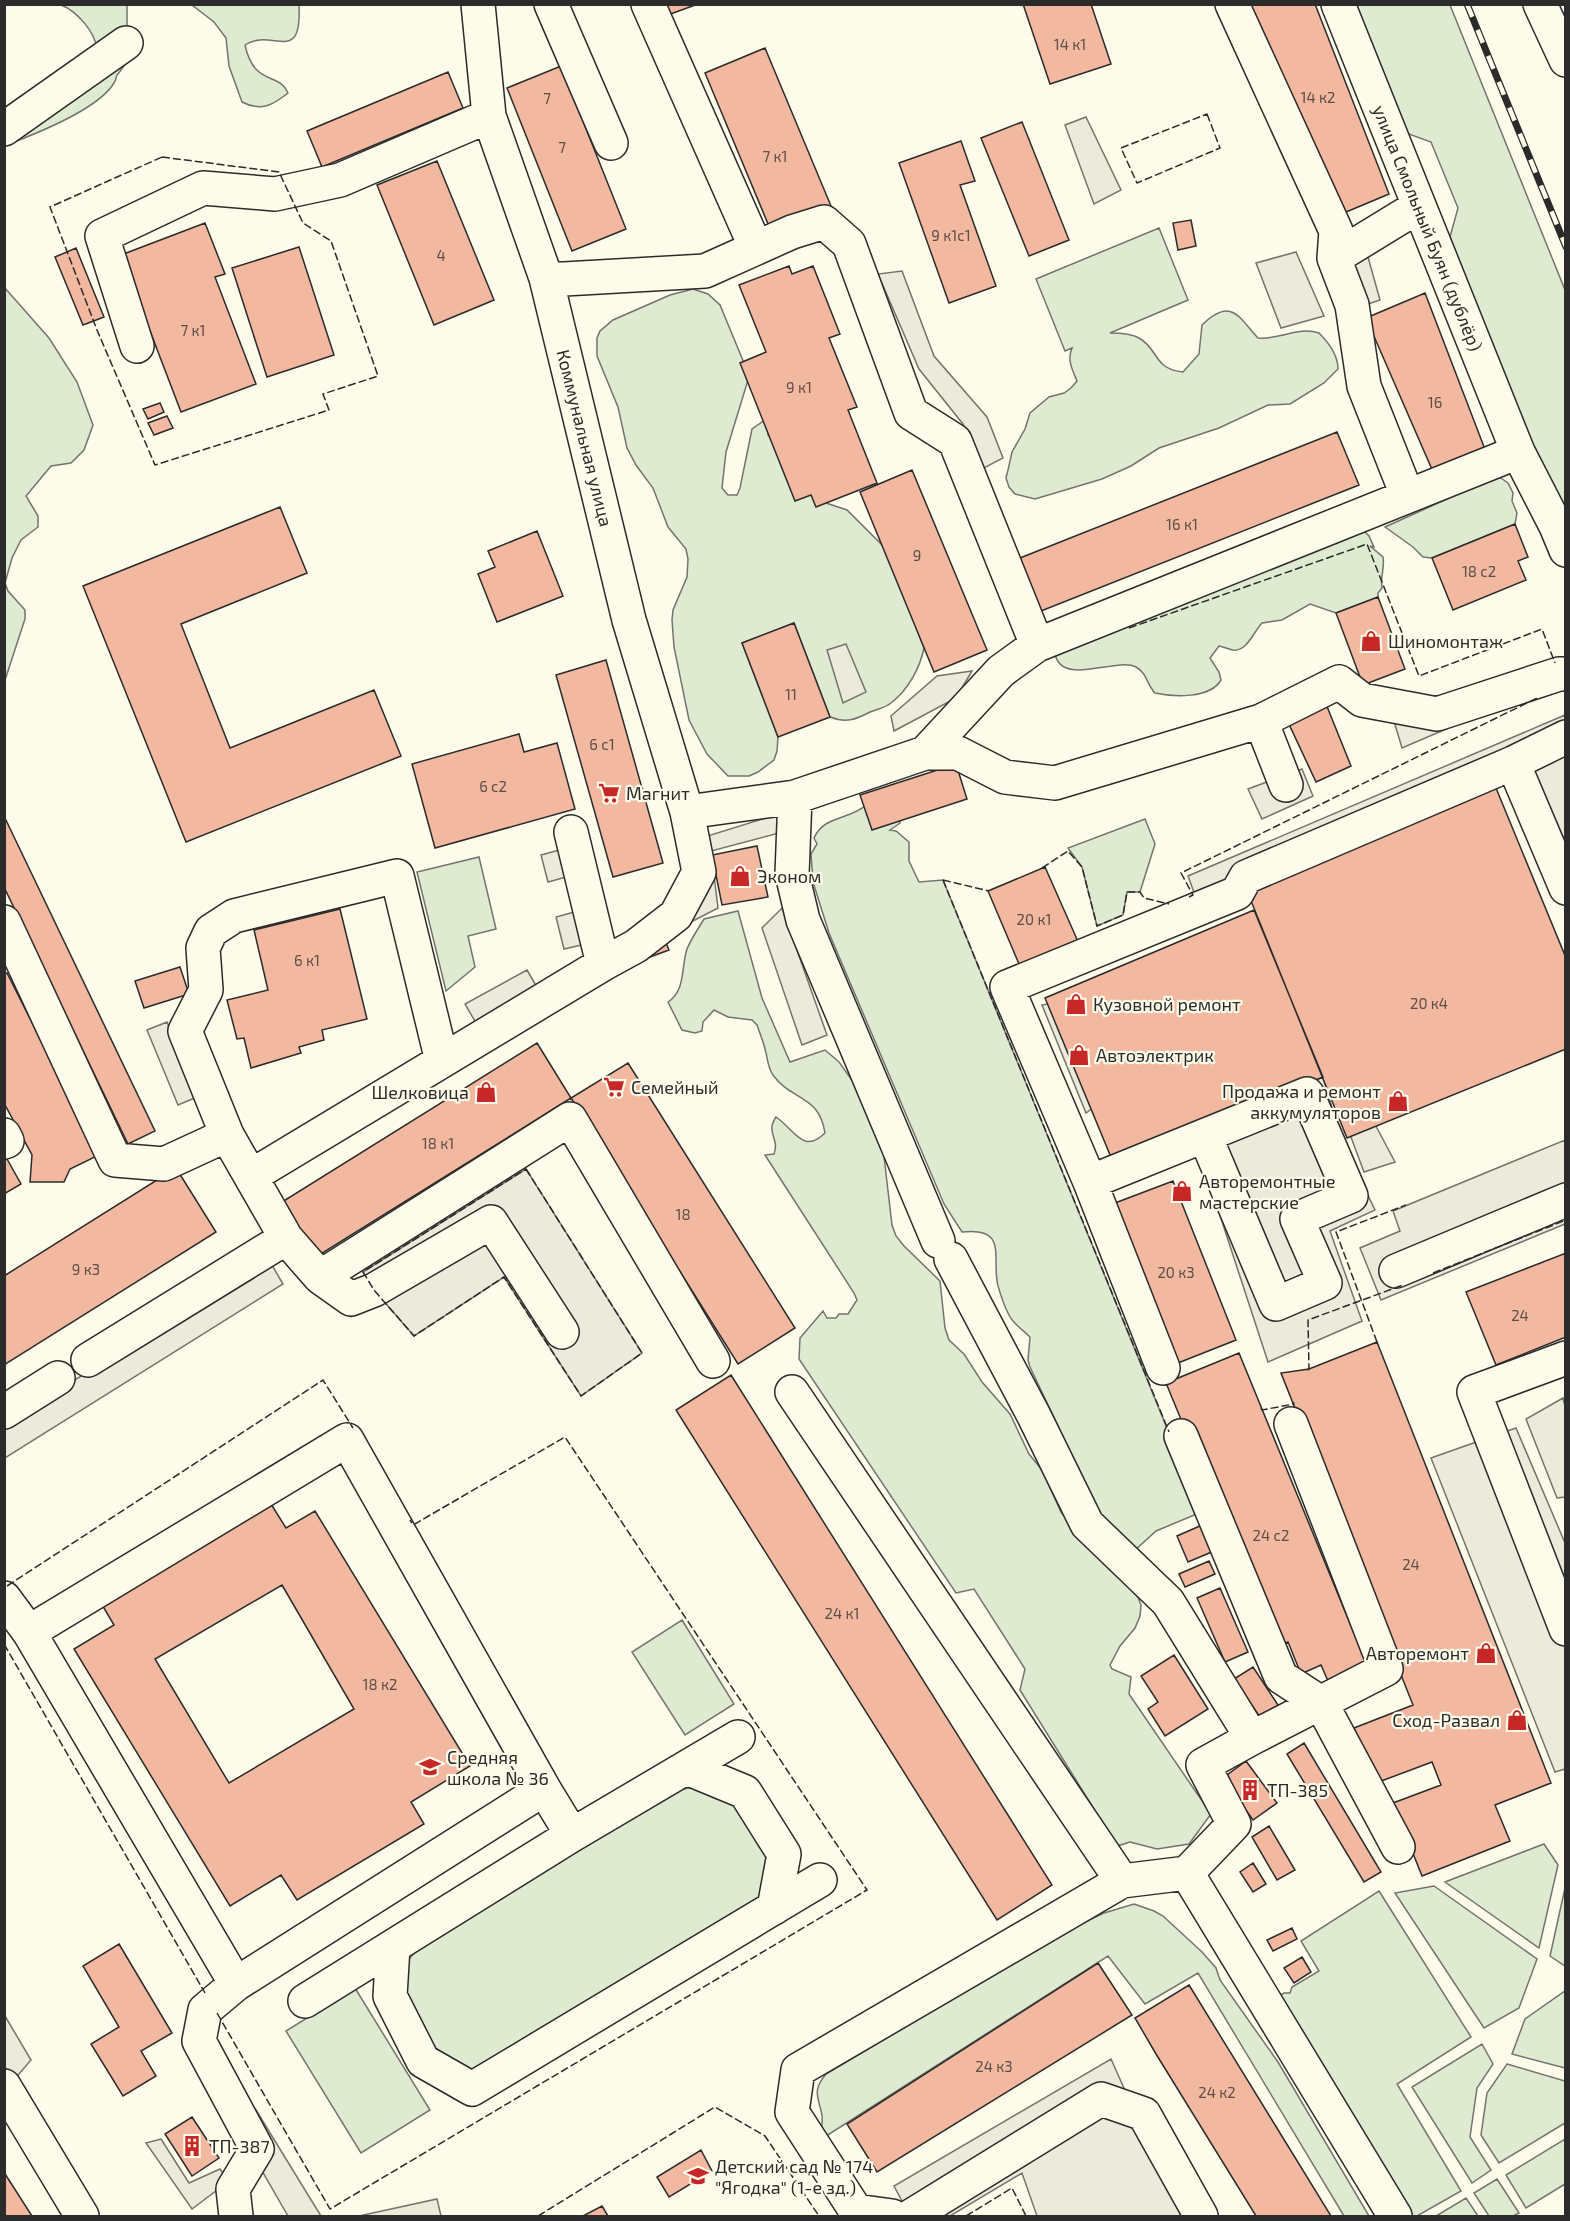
<svg xmlns="http://www.w3.org/2000/svg" width="1570" height="2221" font-family="'Exo 2',sans-serif">
  <style>
    .green { fill: #deebd1; stroke: #74746e; stroke-width: 1.5 }
    .parking { fill: #eceadb; stroke: #74746e; stroke-width: 1.5 }
    .building { fill: #f2b8a0; stroke: #2b2b2b; stroke-width: 1.5; fill-rule: evenodd }
    .lines { fill: none; stroke-linecap: round; stroke-linejoin: round }
    .minor-casing { stroke: #2b2b2b; stroke-width: 36 }
    .major-casing { stroke: #2b2b2b; stroke-width: 36 }
    .minor { stroke: #fdfbea; stroke-width: 33 }
    .major { stroke: #fdfbea; stroke-width: 33 }
    .rail-casing { stroke: #2b2b2b; stroke-width: 7 }
    .rail { stroke: #fdfbea; stroke-width: 4.5; stroke-dasharray: 14; stroke-linecap: butt }
    .fence { stroke: #2b2b2b; stroke-width: 1.5; stroke-dasharray: 8 3; stroke-linecap: butt }
    .labels { text-anchor: middle; dominant-baseline: central; stroke-width: 4.5; stroke-linejoin: round; paint-order: stroke }
    .number-label { font-size: 15px; fill: #5d4e48 }
    .street-label { font-size: 18px; fill: #2b2b2b; stroke: #fdfbea }
    .poi-label { font-size: 18px; fill: #2b2b2b; stroke: #fdfbea; text-anchor: start }
  </style>
  <rect width="100%" height="100%" fill="#fdfbea"/>
  <!-- green -->
  <path class="green" d="M61 5H127V59C125 66 122 69 117 75 116 77 116 81 114 83 99 108 40 132 14 142L97 49C95 32 77 11 61 5Z
    M192 5H299C302 67 272 27 245 45 254 87 280 72 288 93 273 105 261 112 242 102L229 66 226 38 214 22Z
    M1356 5H1450L1565 290 1566 518 1559 520 1450 237 1458 208 1431 142 1406 133Z
    M1159 228 1188 300 1110 333C1119 333 1131 333 1139 338 1159 349 1153 369 1183 372L1199 354 1202 325C1232 296 1239 318 1258 338 1280 340 1298 326 1319 333 1329 343 1338 355 1338 369L1324 383 1290 404 1268 405 1219 428 1159 448 1131 466 1102 479 1035 499 1015 494 1009 487 1006 478 1008 470 1012 452 1025 429 1030 413 1049 397 1064 393 1071 388 1077 381C1072 369 1067 360 1072 348L1065 351 1036 279Z
    M4 287 49 338 77 382 93 425 84 450 71 463 51 466 26 496 38 516V527L21 540 12 558 5 583 8 591 25 610V619L5 680 4 679Z
    M693 289 708 294 720 305 744 363 748 380 726 452 722 488 728 495H737L740 488 752 429 765 420 771 424 768 435 776 441 805 490 817 500 847 510 888 551 924 648C920 668 908 690 891 703 885 708 877 709 870 712 855 720 846 723 830 717L794 623 742 643 778 737 777 751 774 760 758 772 749 776H728L707 754 689 720 674 647 672 620 673 610 687 577 688 559 686 549 668 527 653 488 636 465 627 448 618 407 597 356V338L600 331 613 320 670 295Z
    M1498 476 1508 483 1513 493 1512 501 1517 513 1515 524 1432 558 1423 557 1413 547 1385 527Z
    M1363 530 1369 536 1374 547 1370 546 1383 557C1385 568 1380 576 1382 588L1378 593V597L1336 613 1310 604 1282 620 1262 623C1254 631 1247 652 1233 650 1228 649 1224 647 1219 646L1210 658 1219 672 1221 680C1210 699 1173 697 1155 693 1147 685 1147 673 1136 667 1116 657 1062 687 1055 654Z
    M866 805 898 816 900 823 890 830 896 831 909 842V861L919 882 943 880 1169 1433 1199 1513 1156 1531 1133 1552 1114 1538 1094 1503 1091 1494 1070 1459 1059 1428 1030 1367 1028 1360 1030 1337C1025 1332 1018 1327 1013 1321 1006 1313 1001 1296 998 1286 991 1257 1009 1227 962 1232L944 1204 829 933 813 882 811 854 817 844 814 838C824 815 850 820 866 805Z
    M1145 819 1155 844 1140 892H1127L1123 915 1097 926 1082 867 1068 848Z
    M479 857 496 929 468 936 475 967 446 991 417 872Z
    M738 911 762 998 790 1062 825 1050 839 1062 854 1083 883 1148 892 1225 896 1236 904 1246 940 1281 945 1328 949 1340 964 1354 982 1382 1010 1414 1029 1454 1042 1470 1061 1512 1092 1552 1131 1585 1137 1595 1141 1605 1140 1616 1135 1628 1120 1646 1110 1665 1112 1669 1131 1677 1129 1694 1211 1814 1189 1844 1157 1849 1130 1842 1117 1846 1020 1690 1025 1669 974 1589 956 1593 799 1359 800 1338 823 1311 827 1318H836L839 1314H848L857 1300 854 1293 765 1155 774 1154C780 1138 765 1133 776 1117 794 1129 803 1155 825 1133 819 1094 791 1101 773 1075 768 1068 768 1061 766 1053 764 1043 760 1034 757 1025L752 1020 728 1017 714 1010 703 1022 702 1031 695 1033 682 1030 668 1002C686 990 681 967 687 949 691 939 698 929 704 919Z
    M682 1620 734 1704 685 1735 632 1652Z
    M689 1788 714 1791 740 1802 772 1853 761 1904 465 2074 437 2060 406 2009 407 1961 424 1943 661 1793Z
    M1544 1844 1558 1865 1539 1948 1445 1882Z
    M1434 1886 1537 1959 1519 2008 1484 2028 1395 1893Z
    M1565 1888V1966L1550 1956Z
    M1379 1891 1471 2037 1397 2084 1461 2191 1417 2216H1412L1295 2032 1279 1996 1284 1993H1290L1292 1987 1319 1971 1301 1941Z
    M1134 1904 1154 1911 1163 1916 1202 1952 1216 1968 1220 1980 1278 2062 1369 2216H1344L1198 1973 1145 2004 1108 1956 820 2140C821 2132 823 2123 822 2115 818 2096 812 2091 826 2074L1070 1929 1104 1913Z
    M355 1988 430 2110 361 2153 286 2031Z
    M1565 1991V2068L1512 2054 1525 2019Z
    M1482 2044 1493 2064 1477 2088 1470 2137 1491 2170 1472 2183 1412 2087Z
    M1507 2064 1565 2081V2123L1499 2163 1481 2135 1487 2093Z
    M1565 2139V2184L1526 2208 1506 2175Z
    M1497 2179 1519 2213 1513 2216H1489L1474 2193Z
    M1466 2198 1478 2216H1436Z"/>
  <!-- parking -->
  <path class="parking" d="M1086 117 1121 190 1094 204 1065 125Z
    M1296 252 1324 316 1281 328 1256 263Z
    M1368 257 1380 300 1362 306 1346 266Z
    M902 271 934 356 987 417 1003 458 982 469 963 424 919 369 878 274Z
    M846 644 866 692 843 703 827 650Z
    M972 671 956 698 894 731 891 716 937 676Z
    M1514 700 1402 748 1394 721Z
    M1565 715V730L1218 883 1204 920 1188 876Z
    M1565 754V874L1522 776Z
    M1302 769 1313 796 1262 819 1248 789Z
    M782 813 779 833 711 851 718 908 693 921 701 838Z
    M563 849 570 876 548 882 541 855Z
    M782 908 827 1035 802 1045 762 928Z
    M578 911 586 944 564 949 556 917Z
    M527 970 538 989 476 1023 465 1004Z
    M1058 1002 1099 1103 1086 1113 1042 1005Z
    M167 1022 197 1097 178 1105 147 1030Z
    M1323 1077 1342 1142 1375 1210 1330 1231 1362 1321 1268 1362 1192 1130Z
    M1360 1096 1395 1162 1364 1172 1339 1105Z
    M1565 1140V1224L1381 1300 1360 1248 1400 1231 1393 1211Z
    M526 1169 642 1353 581 1396 504 1277 414 1336 374 1290 363 1272Z
    M269 1260 283 1284 5 1458V1423Z
    M1563 1398 1566 1410 1565 1497 1557 1498 1526 1419Z
    M1516 1428 1565 1543V1769L1555 1772 1431 1458Z
    M5 2016 31 2060 13 2081 5 2067Z
    M1111 2059 1181 2216H1037L1022 2173 950 2216H910L894 2186Z
    M256 2110 321 2216H288L235 2124Z
    M161 2139 189 2183 220 2169 229 2181 192 2209 146 2143Z
    M437 2199 441 2216H359Z"/>
  <!-- building -->
  <path class="building" d="M661 4H698L665 16Z
    M1023 4H1091L1111 64 1050 84Z
    M1241 4H1315L1389 194 1339 215Z
    M765 48 831 206 771 231 705 73Z
    M561 66 626 229 572 251 507 88Z
    M448 72 463 108 322 167 307 131Z
    M1022 122 1069 240 1029 256 981 138Z
    M961 141 975 181 960 185 996 286 949 303 899 163Z
    M437 161 494 300 434 325 377 185Z
    M1191 220 1196 246 1178 250 1173 223Z
    M205 223 225 274 215 277 256 384 181 412 121 255Z
    M299 247 334 355 267 377 232 268Z
    M76 248 104 317 83 325 55 257Z
    M789 266 792 274 813 266 840 334 829 338 857 407 848 410 877 483 816 507 811 495 795 501 740 363 766 352 739 285Z
    M1425 293 1486 452 1434 474 1366 318Z
    M160 403 164 412 148 419 143 409Z
    M167 416 173 428 154 435 148 423Z
    M1337 432 1359 485 1041 611 1020 558Z
    M912 470 987 650 934 672 860 492Z
    M280 507 307 573 181 624 230 748 374 690 401 756 186 842 83 586Z
    M1515 524 1528 557 1518 561 1526 580 1453 610 1432 558Z
    M537 531 563 596 497 622 478 574 495 567 488 551Z
    M1378 597 1405 669 1363 685 1336 613Z
    M794 623 830 717 778 737 742 643Z
    M606 660 663 863 613 877 556 675Z
    M1326 704 1351 766 1316 782 1288 722Z
    M519 734 524 752 557 743 575 809 435 848 412 764Z
    M956 764 967 799 872 830 860 795Z
    M1496 788 1566 958V1049L1347 1138 1247 891Z
    M4 816 155 1131 128 1144 4 887Z
    M757 846 768 897 722 905 712 855Z
    M1045 867 1080 946 1022 971 988 891Z
    M340 909 367 1019 322 1030 324 1040 299 1047 301 1053 251 1068 244 1038 237 1039 227 1000 268 990 254 930Z
    M1254 910 1323 1077 1113 1162 1045 998Z
    M664 938 669 950 650 957 645 945Z
    M180 967 189 994 144 1008 135 981Z
    M7 973 99 1155 70 1169 64 1182H30L32 1155 4 1103V974Z
    M537 1043 571 1098 316 1257 282 1202Z
    M628 1063 795 1328 738 1364 571 1098Z
    M7 1159 21 1184 4 1194V1160Z
    M176 1168 216 1232 4 1365V1276Z
    M1173 1181 1236 1340 1178 1363 1115 1203Z
    M1566 1253V1337L1496 1365 1466 1292Z
    M1377 1342 1551 1783 1495 1805 1510 1841 1422 1876 1393 1803 1441 1785 1432 1762 1376 1783 1354 1728 1413 1705 1281 1373 1309 1369Z
    M1239 1353 1367 1665 1328 1681 1321 1665 1301 1674 1288 1642 1275 1648 1166 1383Z
    M731 1375 1052 1885 997 1920 676 1410Z
    M266 1496 286 1528 315 1511 470 1766 411 1802 424 1824 297 1900 281 1875 230 1906 74 1649 114 1625 98 1598ZM282 1585 354 1709 229 1783 155 1659Z
    M1202 1525 1214 1551 1188 1562 1177 1536Z
    M1209 1561 1215 1574 1185 1587 1179 1574Z
    M1220 1588 1248 1652 1225 1662 1197 1598Z
    M1174 1655 1208 1709 1165 1736 1148 1709 1158 1702 1141 1676Z
    M1253 1667 1284 1714 1266 1726 1234 1679Z
    M1304 1743 1381 1872 1364 1882 1287 1754Z
    M1246 1761 1277 1803 1253 1820 1223 1778Z
    M1269 1826 1295 1870 1277 1880 1252 1837Z
    M1253 1863 1266 1884 1253 1892 1240 1872Z
    M1292 1928 1297 1939 1273 1951 1267 1940Z
    M119 1944 172 2033 141 2051 156 2076 123 2096 91 2044 119 2027 83 1966Z
    M1302 1957 1311 1972 1294 1983 1284 1968Z
    M1098 1963 1132 2015 877 2172 847 2124Z
    M1189 1985 1331 2216H1256L1156 2054 1135 2018Z
    M192 2117 219 2158 192 2176 165 2134Z
    M701 2150 712 2171 669 2197 657 2177Z
    M4 2172 7 2177 32 2216H4Z
    M602 2206 608 2216H583Z"/>
  <g class="lines">
    <defs>
      <path id="minor" d="M551 4 611 143
        M648 4 756 248
        M1232 4 1336 231 1334 258 1352 305 1364 386 1407 495
        M1338 4 1518 452 1556 526 1566 550
        M4 129 126 43
        M1334 258 1419 206
        M546 278 564 279 705 271 792 232 824 222 849 244 911 413 955 441 1037 645
        M137 346 102 236 203 188 275 194 340 180 489 116
        M1261 721 1286 785
        M925 753H958L1005 777 1055 783 1261 721 1339 682 1362 700 1437 714 1559 674H1566
        M1513 763 1566 888
        M795 797 792 874 803 920 938 1241
        M687 812 795 797 925 753 1001 671 1037 645 1518 452
        M571 832 603 964
        M4 922 115 1160 164 1164 227 1135 286 1238 320 1277 570 1119 713 1361
        M4 1135 7 1141 4 1142
        M227 1135 185 1031 206 990 203 948 211 931 234 916 397 876 442 1061
        M251 1176 603 964 636 946 676 915 699 872 687 812 629 620 546 278 489 116 478 4
        M1090 1182 1007 987 1237 893 1246 877 1513 763 1566 737
        M1396 1271 1566 1200
        M320 1277 351 1299 374 1290 491 1222 562 1332
        M1566 1358 1474 1392 1566 1629
        M88 1360 286 1238
        M1163 1368 1090 1182 1307 1094 1351 1196 1297 1219 1325 1283 1276 1304 1205 1136
        M792 1392 1122 1881
        M4 1412 58 1378
        M1181 1436 1281 1677 1321 1703 1398 1847
        M4 1598 29 1632
        M1252 1738 1386 1669 1291 1424
        M687 1768 745 1792 784 1854 774 1908
        M544 1789 572 1835
        M1187 1873 1395 2216
        M393 1947 390 1996 423 2061 472 2089 820 1880
        M305 2001 572 1835 738 1737
        M4 2086 82 2216
        M236 2216 233 2189 257 2149 199 2041 205 2010 236 1984 544 1789 347 1440 29 1632 236 1984
        M892 2216 856 2211 792 2112 798 2070 1122 1881 1187 1873 1234 1824 1203 1765 1252 1738 1168 1602 1087 1524 1034 1416 951 1259
        M911 2216 1101 2099 1144 2114 1201 2216"/>
      <path id="major" d="M1540 4 1566 60"/>
    </defs>
    <!-- minor casing -->
    <use href="#minor" class="minor-casing"/>
    <!-- major casing -->
    <use href="#major" class="major-casing"/>
    <!-- minor -->
    <use href="#minor" class="minor"/>
    <!-- major -->
    <use href="#major" class="major"/>
    <defs>
      <path id="rail" d="M1467 4 1566 247"/>
    </defs>
    <!-- rail casing -->
    <use href="#rail" class="rail-casing"/>
    <!-- rail -->
    <use href="#rail" class="rail"/>
    <!-- fence -->
    <path class="fence" d="M1207 114 1220 148 1137 183 1121 148Z
      M162 157 279 172 303 223 331 241 378 376 323 394 329 410 155 465 97 330 50 207Z
      M1129 628 1367 544 1419 676 1542 629 1555 663
      M1042 868 1068 851 1082 867 1097 926 1123 915 1127 892H1140L1144 898 1169 904
      M943 880 1169 1432
      M943 880 989 891
      M1189 897 1193 895 1181 873 1537 698
      M526 1169 642 1353 581 1396 504 1277 414 1336 374 1290 363 1272Z
      M1433 1273 1566 1220
      M1377 1342 1336 1232 1406 1205
      M1307 1370 1309 1369 1308 1320 1403 1285
      M1261 1408 1262 1410 1294 1404 1293 1402
      M7 1586 323 1380 353 1428
      M4 1644 205 1993
      M217 2013 330 2209 867 1890 565 1437 413 1525 410 1520
      M538 2216 715 2107 765 2136 819 2216
      M966 2216 1012 2188 1026 2216"/>
  </g>
  <!-- icons -->
  <defs>
    <symbol id="shop-bare" viewBox="-9 -9 18 18"><path d="M-5-2.5h2.3a2.7 3.5 0 0 1 5.4 0H5L5.5 6h-11ZM-1.5-2.5h3a1.5 2.3 0 0 0-3 0Z" fill="#c62828" stroke="#fdfbea" stroke-width="2.5" paint-order="stroke"/></symbol>
    <symbol id="supermarket-bare" viewBox="-9 -9 18 18"><path d="M-6-5.5h2.5l.6 2H6L4.5 2H-2.5L-4.4-4H-6ZM-1.5 3.2a1.3 1.3 0 1 0 .1 0ZM3 3.2a1.3 1.3 0 1 0 .1 0Z" fill="#c62828" stroke="#fdfbea" stroke-width="2.5" paint-order="stroke"/></symbol>
    <symbol id="school-bare" viewBox="-9 -9 18 18"><path d="M0-5L7-2L0 1L-7-2ZM-4 1L0 2.5L4 1V4Q0 6-4 4Z" fill="#c62828" stroke="#fdfbea" stroke-width="2.5" paint-order="stroke"/></symbol>
    <symbol id="building-bare" viewBox="-9 -9 18 18"><path d="M-4-6H4V6H1V3H-1V6H-4ZM-2.5-4.3h1.7v1.8h-1.7ZM.8-4.3h1.7v1.8H.8ZM-2.5-1h1.7V.8h-1.7ZM.8-1h1.7V.8H.8Z" fill="#c62828" stroke="#fdfbea" stroke-width="2.5" paint-order="stroke"/></symbol>
  </defs>
  <g fill-rule="evenodd">
    <use href="#shop-bare" x="1356" y="626" width="30" height="30"/>
    <use href="#supermarket-bare" x="594" y="778" width="30" height="30"/>
    <use href="#shop-bare" x="725" y="861" width="30" height="30"/>
    <use href="#shop-bare" x="1061" y="989" width="30" height="30"/>
    <use href="#shop-bare" x="1064" y="1040" width="30" height="30"/>
    <use href="#supermarket-bare" x="599" y="1072" width="30" height="30"/>
    <use href="#shop-bare" x="471" y="1077" width="30" height="30"/>
    <use href="#shop-bare" x="1383" y="1086" width="30" height="30"/>
    <use href="#shop-bare" x="1167" y="1176" width="30" height="30"/>
    <use href="#shop-bare" x="1471" y="1638" width="30" height="30"/>
    <use href="#shop-bare" x="1502" y="1705" width="30" height="30"/>
    <use href="#school-bare" x="415" y="1752" width="30" height="30"/>
    <use href="#building-bare" x="1235" y="1775" width="30" height="30"/>
    <use href="#building-bare" x="177" y="2131" width="30" height="30"/>
    <use href="#school-bare" x="683" y="2161" width="30" height="30"/>
  </g>
  <g class="labels">
    <!-- number labels -->
    <g class="number-label">
      <text x="1070" y="44">14 к1</text>
      <text x="1318" y="97">14 к2</text>
      <text x="547" y="98">7</text>
      <text x="562" y="147">7</text>
      <text x="775" y="156">7 к1</text>
      <text x="951" y="235">9 к1с1</text>
      <text x="441" y="255">4</text>
      <text x="193" y="330">7 к1</text>
      <text x="799" y="387">9 к1</text>
      <text x="1435" y="402">16</text>
      <text x="1182" y="524">16 к1</text>
      <text x="917" y="555">9</text>
      <text x="1479" y="571">18 с2</text>
      <text x="791" y="694">11</text>
      <text x="602" y="744">6 с1</text>
      <text x="493" y="786">6 с2</text>
      <text x="1034" y="919">20 к1</text>
      <text x="307" y="960">6 к1</text>
      <text x="1429" y="1003">20 к4</text>
      <text x="438" y="1143">18 к1</text>
      <text x="683" y="1214">18</text>
      <text x="86" y="1269">9 к3</text>
      <text x="1176" y="1272">20 к3</text>
      <text x="1520" y="1315">24</text>
      <text x="1271" y="1535">24 с2</text>
      <text x="1411" y="1564">24</text>
      <text x="842" y="1613">24 к1</text>
      <text x="380" y="1684">18 к2</text>
      <text x="994" y="2066">24 к3</text>
      <text x="1217" y="2092">24 к2</text>
    </g>
    <!-- street labels -->
    <g class="street-label">
      <text transform="translate(1428 228) rotate(68)">улица Смольный Буян (дублёр)</text>
      <text transform="translate(585 438) rotate(76)">Коммунальная улица</text>
    </g>
    <!-- poi labels -->
    <g class="poi-label">
      <text x="1388" y="641">Шиномонтаж</text>
      <text x="626" y="793">Магнит</text>
      <text x="757" y="876">Эконом</text>
      <text x="1093" y="1004">Кузовной ремонт</text>
      <text x="1096" y="1055">Автоэлектрик</text>
      <text x="631" y="1087">Семейный</text>
      <text x="1381" y="1091" text-anchor="end">Продажа и ремонт<tspan x="1381" dy="21">аккумуляторов</tspan></text>
      <text x="469" y="1092" text-anchor="end">Шелковица</text>
      <text x="1199" y="1181">Авторемонтные<tspan x="1199" dy="21">мастерские</tspan></text>
      <text x="1469" y="1653" text-anchor="end">Авторемонт</text>
      <text x="1500" y="1720" text-anchor="end">Сход-Развал</text>
      <text x="447" y="1757">Средняя<tspan x="447" dy="21">школа № 36</tspan></text>
      <text x="1267" y="1790">ТП-385</text>
      <text x="209" y="2146">ТП-387</text>
      <text x="715" y="2166">Детский сад № 174<tspan x="715" dy="21">"Ягодка" (1-е зд.)</tspan></text>
    </g>
  </g>
  <!-- border -->
  <rect width="1570" height="2221" fill="none" stroke="#2b2b2b" stroke-width="12"/>
</svg>
